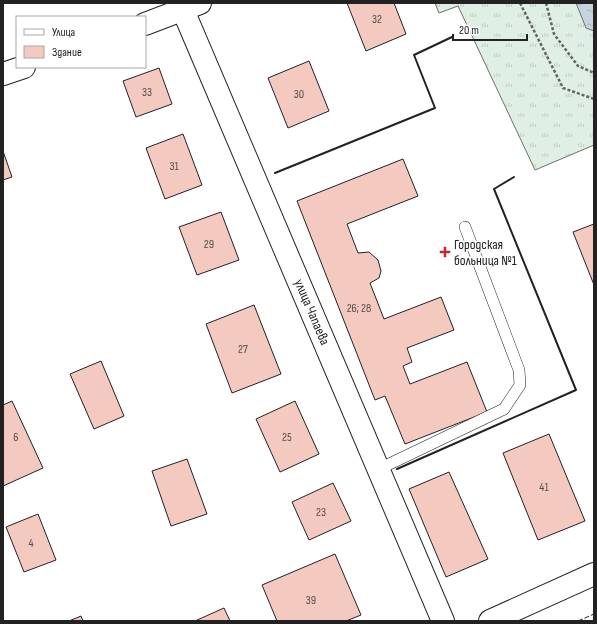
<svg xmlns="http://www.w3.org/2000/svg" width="597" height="624" font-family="'Sofia Sans Condensed',sans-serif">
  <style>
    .grass { fill: url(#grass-tufts); stroke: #6f6f6f }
    .water { fill: url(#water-ripples); stroke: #6f6f6f }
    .building { fill: #f3c9c0; stroke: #222 }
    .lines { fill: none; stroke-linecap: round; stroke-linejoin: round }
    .service-casing { stroke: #222; stroke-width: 12 }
    .minor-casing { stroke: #222; stroke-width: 24 }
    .tertiary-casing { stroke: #222; stroke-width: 24 }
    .path { stroke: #646464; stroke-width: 2.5; stroke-dasharray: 3 2; stroke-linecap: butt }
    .service { stroke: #fff; stroke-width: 11 }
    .minor { stroke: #fff; stroke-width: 22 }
    .tertiary { stroke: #fff; stroke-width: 22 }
    .fence { stroke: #222; stroke-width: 1; stroke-dasharray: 5 2; stroke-linecap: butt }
    .wall { stroke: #222; stroke-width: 2 }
    .poi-dot { fill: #c62828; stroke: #fff; stroke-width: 1.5 }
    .labels { text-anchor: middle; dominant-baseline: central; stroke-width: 3; stroke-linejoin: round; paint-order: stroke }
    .number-label { font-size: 12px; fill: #564c4a }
    .poi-label { font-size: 14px; fill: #222; stroke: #fff; text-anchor: start }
    .street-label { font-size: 14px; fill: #222; stroke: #fff }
  </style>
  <defs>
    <pattern id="grass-tufts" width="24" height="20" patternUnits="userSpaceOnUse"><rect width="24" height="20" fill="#e0efe3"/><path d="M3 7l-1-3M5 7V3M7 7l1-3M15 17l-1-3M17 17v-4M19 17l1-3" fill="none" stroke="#c0cdc2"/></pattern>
    <pattern id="water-ripples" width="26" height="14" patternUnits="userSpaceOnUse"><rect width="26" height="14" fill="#c7d3dd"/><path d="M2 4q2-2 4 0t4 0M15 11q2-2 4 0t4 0" fill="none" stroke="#abb5bd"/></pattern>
  </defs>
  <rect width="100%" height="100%" fill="#fff"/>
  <!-- grass -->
  <path class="grass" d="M435 3H594V145L535 170 458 6 439 13Z"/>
  <!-- water -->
  <path class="water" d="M576 3H594V31L586 28Z"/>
  <!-- building -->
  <path class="building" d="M347 3H394L406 34 366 51Z
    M309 61 329 111 288 128 268 78Z
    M159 68 172 104 136 117 123 81Z
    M183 134 202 185 165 199 146 148Z
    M3 151 12 177 3 180Z
    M403 159 418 196 347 224 358 253 369 252 378 260 381 271 379 278 370 283 384 319 441 297 454 330 407 348 412 362 403 366 410 384 467 362 487 412 405 444 385 396 375 400 297 201Z
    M221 212 239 260 197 275 179 227Z
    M594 224V285L573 232Z
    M254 305 281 374 232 393 206 324Z
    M101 361 124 416 94 429 70 374Z
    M12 401 43 468 3 486V405Z
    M295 401 319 454 280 472 256 419Z
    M549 434 585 521 538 540 503 453Z
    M187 459 207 514 171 526 152 471Z
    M449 472 488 559 446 577 409 489Z
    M333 483 351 521 309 540 292 502Z
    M38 514 56 560 24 572 6 527Z
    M335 554 361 615 346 621H277L262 585Z
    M224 608 230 621H195Z
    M81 616 83 621H69Z"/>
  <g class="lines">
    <defs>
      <path id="service" d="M379 469 504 409 520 385 519 370 465 227"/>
      <path id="minor" d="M145 24 200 3
        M3 74 24 67"/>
      <path id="tertiary" d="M180 3 443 621
        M490 621 594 574"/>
    </defs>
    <!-- service casing -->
    <use href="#service" class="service-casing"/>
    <!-- minor casing -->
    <use href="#minor" class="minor-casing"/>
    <!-- tertiary casing -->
    <use href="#tertiary" class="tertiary-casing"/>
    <!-- path -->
    <path class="path" d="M520 3 563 88 594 99
      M546 3 554 34 578 66 594 73"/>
    <!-- service -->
    <use href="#service" class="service"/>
    <!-- minor -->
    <use href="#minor" class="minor"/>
    <!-- tertiary -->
    <use href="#tertiary" class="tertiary"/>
    <!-- fence -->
    <path class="fence" d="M578 621 594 614"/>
    <!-- wall -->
    <path class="wall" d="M275 173 435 108 414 55 452 37
      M397 469 576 390 494 189 514 177"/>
  </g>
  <!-- markers -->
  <path class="poi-dot" d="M443 246h4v4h4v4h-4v4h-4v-4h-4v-4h4z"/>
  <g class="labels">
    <!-- number labels -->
    <g class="number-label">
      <text x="377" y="19">32</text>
      <text x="147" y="92">33</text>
      <text x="299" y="94">30</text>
      <text x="174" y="166">31</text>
      <text x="209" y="244">29</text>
      <text x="359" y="308">26; 28</text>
      <text x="243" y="349">27</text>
      <text x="16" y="437">6</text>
      <text x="287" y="437">25</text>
      <text x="544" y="487">41</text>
      <text x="321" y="512">23</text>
      <text x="31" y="543">4</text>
      <text x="311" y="600">39</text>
    </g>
    <!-- poi labels -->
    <g class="poi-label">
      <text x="454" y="244">Городская<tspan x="454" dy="16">больница №1</tspan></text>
    </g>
    <!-- street labels -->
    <g class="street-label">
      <text transform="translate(312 312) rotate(67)">улица Чапаева</text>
    </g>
  </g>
  <!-- border -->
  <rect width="597" height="624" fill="none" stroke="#222222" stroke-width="8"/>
  <!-- legend -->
  <rect x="16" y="16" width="130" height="52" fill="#ffffff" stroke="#a7a7a7"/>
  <rect x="24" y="29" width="20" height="6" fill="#ffffff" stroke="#a7a7a7"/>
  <text x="52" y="36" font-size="12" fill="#222222">Улица</text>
  <rect x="24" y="46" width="20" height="12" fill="#f3c9c0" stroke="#a7a7a7"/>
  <text x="52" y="56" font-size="12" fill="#222222">Здание</text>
  <!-- scale -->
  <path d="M453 34v6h74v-6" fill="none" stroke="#222222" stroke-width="2"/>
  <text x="459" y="34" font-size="12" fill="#222222" stroke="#ffffff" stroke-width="3" paint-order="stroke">20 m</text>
</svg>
